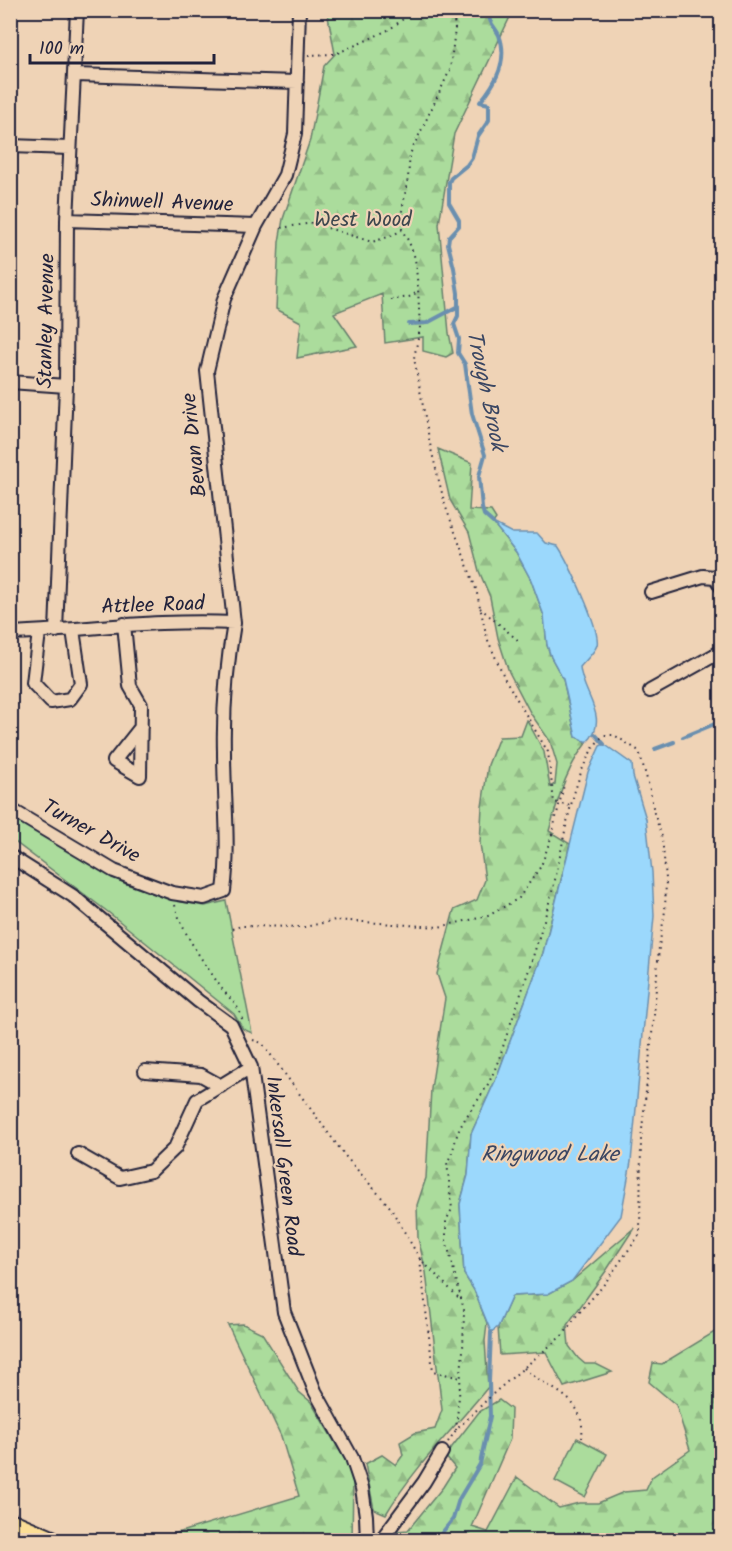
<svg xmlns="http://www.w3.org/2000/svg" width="732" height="1551" font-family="Kalam,sans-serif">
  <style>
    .green { fill: #abdc9c; stroke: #667f6c; stroke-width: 1.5 }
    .forest { fill: url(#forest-firs); stroke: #667f6c; stroke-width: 1.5 }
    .water { fill: #9bd8fc; stroke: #6b8faf; stroke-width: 1.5 }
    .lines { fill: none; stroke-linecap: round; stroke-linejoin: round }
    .stream { stroke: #6b8faf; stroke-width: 4 }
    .minor-casing { stroke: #22223b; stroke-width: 16 }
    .highway-casing { stroke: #22223b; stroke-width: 22 }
    .path { stroke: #22223b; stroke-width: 2; stroke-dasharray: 1.5 4.5; stroke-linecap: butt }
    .minor { stroke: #efd3b6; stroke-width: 12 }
    .highway { stroke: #fcde96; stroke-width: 18 }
    .labels { text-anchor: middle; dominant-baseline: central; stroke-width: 4.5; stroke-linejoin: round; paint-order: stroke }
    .street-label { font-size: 21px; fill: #22223b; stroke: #efd3b6 }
    .park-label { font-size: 21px; fill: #3d474e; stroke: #efd3b6 }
    .water-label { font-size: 22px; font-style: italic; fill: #3a4662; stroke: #efd3b6 }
  </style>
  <defs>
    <pattern id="forest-firs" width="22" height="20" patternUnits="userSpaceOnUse" patternTransform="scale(1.5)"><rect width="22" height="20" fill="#abdc9c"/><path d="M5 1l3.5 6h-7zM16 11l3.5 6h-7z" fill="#93bc87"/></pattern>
  </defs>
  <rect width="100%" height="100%" fill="#efd3b6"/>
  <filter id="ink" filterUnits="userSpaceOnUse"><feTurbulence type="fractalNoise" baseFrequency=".0167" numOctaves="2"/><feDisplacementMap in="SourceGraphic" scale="12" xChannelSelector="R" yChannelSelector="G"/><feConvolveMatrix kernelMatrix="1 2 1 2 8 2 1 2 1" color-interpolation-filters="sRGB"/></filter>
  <g filter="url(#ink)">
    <!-- green -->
    <path class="green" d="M10 815 126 884 182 902 205 906 226 901 252 1033 243 1029 234 1014 108 912 11 839Z
      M577 1438 607 1454 585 1497 555 1481Z"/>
    <!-- forest -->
    <path class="forest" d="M327 11H517L510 17 454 134 439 224 449 333 453 353 446 357 423 351V337L385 343 382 294 334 313 357 346 297 358 301 322 276 309 279 242 283 219 310 140 324 66 335 54Z
      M438 449 472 463 469 510 491 511 496 519 493 523 516 552 531 580 544 616 547 645 551 657 563 679 576 737 587 742C565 770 559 797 549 831L570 844 543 953 496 1079 471 1134 468 1175 460 1204 464 1274 474 1290 487 1323 485 1341 488 1387C453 1430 414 1467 386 1514L374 1509 365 1464 382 1455 396 1465 403 1455 400 1442 415 1433 435 1429 442 1410 426 1272 418 1238 417 1205 426 1178 431 1089 445 998 437 974 454 910 477 900 485 880 480 843 482 807 488 765 499 737 521 736 527 720 544 752 550 787 555 784 557 764 550 741 531 714 509 672 498 638 490 597 479 571 469 532 450 500Z
      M634 1228 606 1271 567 1325 569 1346 578 1358 585 1364H596L612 1372 564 1387 546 1352 500 1355 498 1327 512 1296 548 1294 572 1281Z
      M243 1324 262 1333 299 1392 311 1402 350 1468 353 1479 352 1540H154L299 1496 281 1436 228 1325Z
      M721 1328V1540H392L396 1531 408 1530 443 1487 455 1468 445 1456 479 1412 499 1400 511 1409 510 1439 472 1527 488 1532 517 1477 559 1508 579 1503H598L624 1492 646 1490 652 1477 690 1450 676 1405 649 1382 653 1363 662 1364Z"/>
    <!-- water -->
    <path class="water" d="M493 523 512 533H537L546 543 558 546C568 561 601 630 597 645 595 652 585 661 580 667 582 694 611 718 587 742L576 737 563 679 551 657 547 645 544 616 531 580 516 552Z
      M604 744 632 764 633 776 646 819 652 872 654 916 631 1162 621 1216 572 1281 548 1294 512 1296 498 1327 491 1332 474 1290 464 1274 460 1204 468 1175 471 1134 496 1079 543 953 588 772 600 746Z"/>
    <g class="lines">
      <!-- stream -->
      <path class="stream" d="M409 324 427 323 459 306
        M493 523 484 515 482 508 479 476 485 455 472 414 465 364 458 353 459 339 454 324 458 316V293L454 268 448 244 449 237 459 226V220L449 203V182L451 178 467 165 472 158 478 136 489 120V104L480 102C496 83 509 60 499 35 495 27 488 22 489 13L494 10
        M595 734 604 744
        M683 737 722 721
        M655 749 674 742
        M432 1540 441 1534 453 1519 459 1499 480 1464 490 1416 489 1382 491 1332"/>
      <defs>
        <path id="minor" d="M76 75 297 82
          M10 146 70 148
          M67 220 256 226
          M10 382 66 386
          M651 592 703 576 715 577 722 588
          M124 624 130 686 141 705 140 776 114 761 141 727
          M56 631 66 386 67 220 77 10
          M39 632 33 683 51 702 70 699 81 684 73 630
          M10 633C85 630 159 619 234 623
          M650 691 722 651
          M10 809 114 871 172 893 204 898 224 891C230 845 224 799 224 752 223 712 227 663 234 623L207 371 224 299 256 226 285 175 295 134 299 10
          M10 856 73 896 198 1001 231 1025 251 1067 284 1312 315 1391 352 1458 362 1488 366 1516 367 1540
          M145 1071 201 1075 221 1086
          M78 1154 120 1178 151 1171 175 1148 197 1100 251 1067
          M381 1540 424 1482 442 1452"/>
        <path id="highway" d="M10 1522 52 1540"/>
      </defs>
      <!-- minor casing -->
      <use href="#minor" class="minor-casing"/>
      <!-- highway casing -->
      <use href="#highway" class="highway-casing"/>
      <!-- path -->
      <path class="path" d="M453 10 455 29 450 70 410 154 408 178 402 211V230L409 242 415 258 418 288 420 329 414 358 431 449 445 505 476 589 487 638 505 679 548 752 554 802 571 806
        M308 55 335 54 363 42 390 29 411 13 417 10
        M281 228 312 223 372 242 391 236 402 230
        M391 300 409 297 418 292
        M480 608 520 642
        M175 905C182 933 203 961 220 986 227 997 241 1006 242 1020
        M232 929 241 926 305 927 335 920 438 927 488 916 519 898 541 866 551 838 564 785
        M253 1040 262 1043 346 1157 390 1207 420 1259 461 1300
        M420 1259 433 1371 460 1378
        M524 1368C550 1392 586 1395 582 1438
        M448 1442 456 1430 495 1392 564 1334 577 1315 602 1287 640 1234 641 1139 654 1015 659 947 665 911 666 879 662 837 654 813 650 790 639 751 614 735H604C572 764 564 846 553 888 540 936 525 984 508 1031 503 1047 498 1063 491 1078 483 1096 468 1111 460 1128 454 1140 455 1151 447 1162L452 1209 446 1221V1240L464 1310 463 1351 456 1430"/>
      <!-- minor -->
      <use href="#minor" class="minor"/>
      <!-- highway -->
      <use href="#highway" class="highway"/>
    </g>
  </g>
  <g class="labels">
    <!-- street labels -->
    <g class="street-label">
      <text transform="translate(162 203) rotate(2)">Shinwell Avenue</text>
      <text transform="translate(47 321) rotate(-89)">Stanley Avenue</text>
      <text transform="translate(195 445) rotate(-96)">Bevan Drive</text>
      <text transform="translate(153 606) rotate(-2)">Attlee Road</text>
      <text transform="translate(91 832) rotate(29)">Turner Drive</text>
      <text transform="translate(283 1166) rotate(83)">Inkersall Green Road</text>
    </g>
    <!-- park labels -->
    <g class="park-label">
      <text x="363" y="220">West Wood</text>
    </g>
    <!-- water labels -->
    <g class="water-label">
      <text transform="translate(485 391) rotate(78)">Trough Brook</text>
      <text x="550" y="1155">Ringwood Lake</text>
    </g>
  </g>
  <!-- margin -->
  <rect width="732" height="1551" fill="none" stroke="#efd3b6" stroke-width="36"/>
  <rect x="18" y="18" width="696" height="1515" fill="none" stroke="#22223b" stroke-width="2" filter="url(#ink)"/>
  <!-- scale -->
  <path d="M30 54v9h184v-9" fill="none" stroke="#22223b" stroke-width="3"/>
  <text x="39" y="54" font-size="18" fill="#22223b" stroke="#efd3b6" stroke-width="4.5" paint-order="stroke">100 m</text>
</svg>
